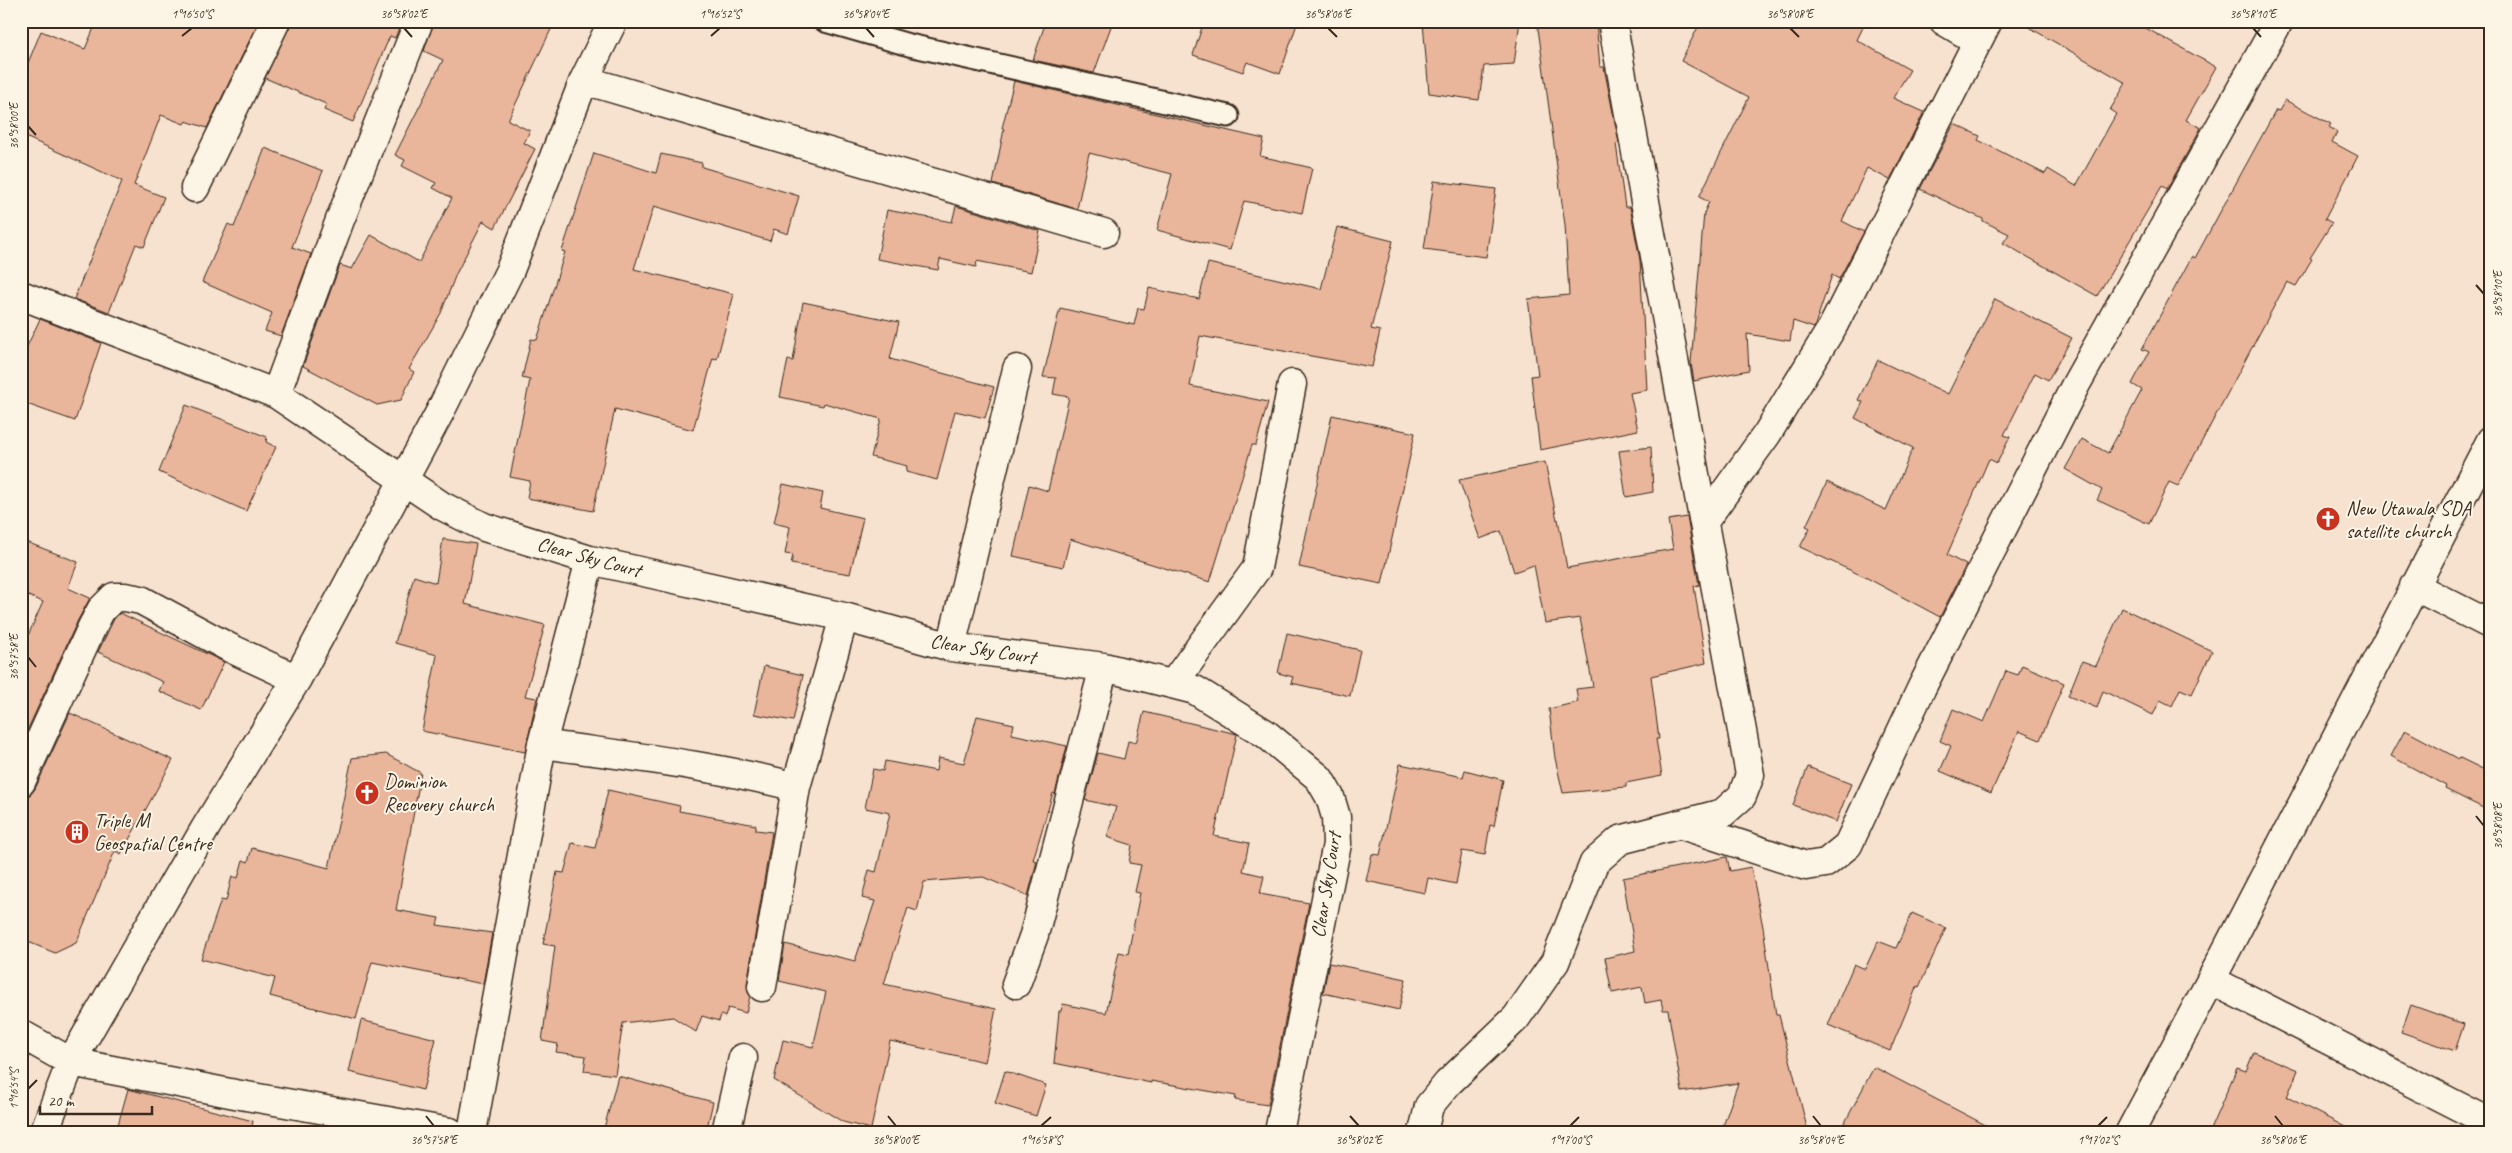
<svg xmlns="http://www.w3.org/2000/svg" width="2512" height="1153" font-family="Caveat,sans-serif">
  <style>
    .building { fill: #e9b59b; stroke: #3b2a1e }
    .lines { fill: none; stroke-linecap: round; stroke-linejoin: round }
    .service-casing { stroke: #3b2a1e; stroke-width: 25 }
    .minor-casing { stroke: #3b2a1e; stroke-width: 31 }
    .service { stroke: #fcf5e5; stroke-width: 21 }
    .minor { stroke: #fcf5e5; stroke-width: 28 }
    .ticks { fill: none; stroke: #3b2a1e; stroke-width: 2 }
    .labels { text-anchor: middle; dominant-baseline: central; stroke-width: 4; stroke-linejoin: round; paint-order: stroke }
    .poi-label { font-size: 20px; fill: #3b2a1e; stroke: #fcf5e5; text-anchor: start }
    .street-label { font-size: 20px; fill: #3b2a1e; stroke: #fcf5e5 }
    .neatline { fill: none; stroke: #3b2a1e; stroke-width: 2 }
    .ticks-label { font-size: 12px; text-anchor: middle; fill: #3b2a1e }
  </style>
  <rect width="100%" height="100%" fill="#f6e2cf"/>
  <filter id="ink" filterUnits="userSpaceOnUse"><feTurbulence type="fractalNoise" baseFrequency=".02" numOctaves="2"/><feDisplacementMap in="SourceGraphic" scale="10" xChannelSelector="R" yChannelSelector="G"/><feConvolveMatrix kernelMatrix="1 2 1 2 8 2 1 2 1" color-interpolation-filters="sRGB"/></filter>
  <g filter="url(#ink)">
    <!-- building -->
    <path class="building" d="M97 21H259L207 128 186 121 184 124 161 115 134 185 164 197 144 247 136 244 109 312 74 299 122 181 21 135V80L41 31 85 49Z
      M291 21H402L395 38 390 36 353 122 324 110 326 104 265 78Z
      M434 21H555L508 120 530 131 524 143 535 149 495 228 483 221 456 274 441 313 409 369 414 372 401 400 377 405 303 366 340 265 352 269 371 235 419 262 452 198 433 188 436 183 402 166 405 160 395 155 443 60 424 51Z
      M1046 21H1113L1094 73 1033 60Z
      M1204 21H1298L1280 74 1247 62 1243 72 1193 55Z
      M1446 21H1520L1514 64 1484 66 1479 100 1429 93 1423 23Z
      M1537 21H1596L1600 67H1604L1619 143 1616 144 1625 207H1630L1640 260 1647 390 1630 393 1638 430 1540 450 1531 376 1538 375 1528 299 1569 295 1565 225Z
      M1701 21H1866L1857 40 1910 70 1893 98 1924 112 1890 180 1867 168 1842 221 1864 232 1839 279 1832 275 1814 328 1793 321 1790 341 1747 334 1749 370 1694 381 1691 363 1704 213 1709 202 1699 197 1749 97 1681 61Z
      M2018 21H2133L2216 67 2186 120 2201 128 2167 189 2162 186 2097 296 2003 243 2009 234 1983 221V219L1920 189 1954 124 1980 136 1978 140 2045 174 2048 169 2076 186 2116 114 2110 110 2126 83Z
      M1014 81 1264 139 1260 156 1312 168 1302 213 1244 201 1230 250 1157 230 1172 174 1089 153 1077 209 993 184 1004 129 1002 128Z
      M2285 100 2331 124 2329 127 2337 132 2332 142 2358 156 2325 219 2332 223 2310 258 2312 259 2296 286 2287 282 2178 486 2169 482 2149 524 2097 500 2102 490 2065 469 2082 439 2108 453 2142 390 2132 384 2149 352 2142 349 2192 256 2195 258 2276 110 2279 111Z
      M265 148 323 171 292 247 311 254 281 336 265 331 272 313 202 282 228 224 234 227Z
      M594 153 656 173 661 154 702 163V167L799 196 788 234 774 229 770 241 654 206 634 269 734 294 717 359 713 358 693 430 615 409 593 511 527 498 530 481 510 477 530 380 522 378 531 339 537 340 565 252 562 251Z
      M1434 181 1496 189 1486 257 1424 249Z
      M956 206 1040 231 1031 272 977 261 976 267 940 259 938 270 877 259 887 210 952 222Z
      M1337 227 1393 241 1371 329 1380 331 1372 367 1200 336 1190 386 1268 402 1256 445H1252L1210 582 1070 539 1063 567 1013 556 1029 485 1048 491 1069 397 1053 394 1056 378 1043 377 1060 308 1134 325 1138 308 1144 309 1149 288 1199 299 1208 263 1321 289Z
      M1995 299 2072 338 2048 380 2035 373 2004 435 2010 437 1997 463 1989 459 1947 555 1966 565 1940 617 1867 578 1800 547 1810 528 1806 526 1827 482 1886 510 1913 448 1855 418 1863 402 1858 400 1878 360 1948 394Z
      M803 302 899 322 890 359 994 387 985 418 955 411 937 480 906 472 907 466 871 457 881 419 824 403 823 406 780 397 788 360 793 361Z
      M40 319 101 343 75 421 21 402V359Z
      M186 405 267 437 266 442 276 447 246 511 159 472Z
      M1332 415 1415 433 1382 584 1299 567Z
      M1651 447 1653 492 1626 497 1619 451Z
      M1545 462 1557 520 1558 519 1567 568 1673 549 1668 520 1687 517 1699 585 1694 586 1706 663 1651 676 1659 739H1656L1662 776 1626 783V787L1563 793 1555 758 1549 709 1578 702 1576 689 1593 687 1580 618 1545 623 1534 565 1514 572 1501 531 1480 539 1459 480Z
      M783 484 823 493 820 508 863 518 850 574 791 564 793 555 785 554 790 527 774 523Z
      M443 539 476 544 465 604 545 625 525 696 537 698 525 752 422 731 437 655 395 643 414 576 436 583Z
      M21 540 78 562 68 588 90 598 78 620 21 744V651L43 602 21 593Z
      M2122 608 2212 651 2192 694 2180 689 2172 706 2160 700 2153 715 2103 691 2097 708 2068 696 2082 661 2096 666Z
      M120 613 224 662 201 710 159 691 163 682 98 652 114 619Z
      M1287 633 1360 650 1350 696 1291 683 1293 677 1278 673Z
      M2022 665 2064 683 2040 740 2019 731 1991 793 1940 771 1951 746 1940 741 1953 709 1984 722 2006 671 2018 675Z
      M764 666 803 675 793 721 754 714Z
      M1144 712 1237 734 1214 836 1249 843 1243 871 1264 876 1260 894 1309 903 1268 1105 1235 1100 1236 1096 1151 1081V1083L1054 1063 1059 1011H1061L1063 1004 1106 1013 1119 952 1128 954 1140 893 1135 892 1141 865 1129 863 1132 845 1107 837 1116 807 1085 800 1098 753 1124 759 1128 741 1136 743Z
      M70 713 173 760 121 854 115 851 76 943 55 953 21 939V797L30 795 35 789Z
      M977 716 1014 724 1012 734 1067 746 1055 794 1053 793 1033 860 1037 861 1028 896 983 877 924 882 917 911 908 908 884 984 996 1009 985 1062 890 1041 871 1129 843 1122 774 1080 783 1040 813 1047 826 992 779 981 785 944 855 961 875 901 862 898 869 870 876 872 890 813 865 808 873 769 883 771 885 761 936 771 938 758 964 763Z
      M2405 730 2459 759 2460 758 2491 773V812L2445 789 2446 786 2391 756Z
      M386 754 421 773 396 910 439 918 437 925 492 933 483 984 372 962 356 1019 270 996 275 978 201 959 221 900 226 901 232 876 238 878 243 860 248 862 252 848 329 868 352 758Z
      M1400 764 1463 777 1465 770 1503 780 1494 826 1490 825 1485 855 1462 851 1456 884 1428 878 1425 893 1366 881 1372 854 1380 855Z
      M1808 767 1851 784 1836 822 1793 805Z
      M608 790 680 806 679 811 756 825V830L772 832 747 984 750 996 746 1013 728 1008 725 1017 721 1015 719 1021 702 1016 696 1032 673 1017 623 1023 615 1075 584 1071 586 1056 556 1052 558 1044 542 1041 555 946 543 944 557 872 564 873 572 843 595 848Z
      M1727 857 1730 871 1751 867 1763 927 1776 1015H1779L1808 1132H1721L1738 1083 1682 1092 1668 1010H1663L1661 1000 1645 1003 1642 987 1612 993 1605 958 1635 951 1623 878Z
      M1912 913 1946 928 1919 987 1917 986 1890 1051 1828 1025 1854 964 1865 969 1878 941 1896 948Z
      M1329 963 1406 979 1399 1010 1323 993Z
      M2411 1005 2464 1024 2455 1051 2401 1032Z
      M361 1020 436 1039 423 1090 349 1072Z
      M2254 1052 2298 1070 2287 1097 2355 1132H2209L2237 1068 2246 1071Z
      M1874 1067 1999 1132H1840Z
      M1005 1071 1046 1085 1036 1116 995 1103Z
      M618 1076 713 1102 706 1132H603Z
      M128 1089 253 1121 251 1132H116Z"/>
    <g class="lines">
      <defs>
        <path id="service" d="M825 21 909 45 1228 116"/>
        <path id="minor" d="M1944 21 1976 40
          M584 80 1104 233
          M195 188 276 21
          M21 295 276 394 442 506 484 527 590 560 844 617 951 647 1104 667 1195 690 1266 734 1319 778 1330 797 1336 817 1337 844 1279 1132
          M276 394 340 220 419 21
          M1705 520 1767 434 1833 326 1988 21
          M2414 586 2491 625
          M951 647 1017 369
          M1173 684 1257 568 1292 384
          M542 744C626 756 713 765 796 787
          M21 782 92 627 101 610 114 597H125L141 600 230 648 297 679
          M1679 824 1806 866 1826 863 1848 845 1922 687 2075 386 2279 21
          M2211 980 2491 1123
          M1016 984 1034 935 1104 667
          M762 987 796 787 844 617
          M21 1034 71 1062 235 1094 450 1132
          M44 1132 71 1062 206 827 297 679 440 412 510 270 584 80 613 21
          M472 1132 542 744 590 560
          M726 1132 743 1058
          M1423 1132 1429 1106 1448 1083 1516 1018 1555 962 1594 863 1620 840 1723 813 1742 796 1750 775 1612 21
          M2130 1132 2211 980 2491 440"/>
      </defs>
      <!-- service casing -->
      <use href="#service" class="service-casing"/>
      <!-- minor casing -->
      <use href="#minor" class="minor-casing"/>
      <!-- service -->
      <use href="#service" class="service"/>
      <!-- minor -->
      <use href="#minor" class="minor"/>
    </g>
  </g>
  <!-- ticks -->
  <path class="ticks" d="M404 28 412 37M866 28 874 37M1328 28 1337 37M1790 28 1799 37M2253 28 2261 37M182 36 192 28M711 36 720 28M28 126 36 135M2476 285 2484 294M28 657 36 667M2476 816 2484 826M28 1089 37 1080M426 1116 434 1126M888 1116 896 1126M1350 1116 1359 1126M1813 1116 1821 1126M2275 1116 2283 1126M1041 1126 1051 1117M1570 1126 1579 1117M2098 1126 2107 1117"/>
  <!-- icons -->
  <defs>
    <symbol id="church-disc" viewBox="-11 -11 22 22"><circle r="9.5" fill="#c8321e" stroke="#fcf5e5"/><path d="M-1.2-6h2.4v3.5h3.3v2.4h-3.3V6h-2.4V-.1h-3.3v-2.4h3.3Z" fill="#fff"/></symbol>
    <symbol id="building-disc" viewBox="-11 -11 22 22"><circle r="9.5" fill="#c8321e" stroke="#fcf5e5"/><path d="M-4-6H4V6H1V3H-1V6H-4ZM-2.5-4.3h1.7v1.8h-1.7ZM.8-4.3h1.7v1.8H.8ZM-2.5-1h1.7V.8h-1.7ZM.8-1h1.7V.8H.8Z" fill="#fff"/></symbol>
  </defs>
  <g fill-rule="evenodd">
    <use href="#church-disc" x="2314" y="505" width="28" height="28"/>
    <use href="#church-disc" x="353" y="779" width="28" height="28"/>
    <use href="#building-disc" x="63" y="818" width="28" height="28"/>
  </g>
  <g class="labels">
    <!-- poi labels -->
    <g class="poi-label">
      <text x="2346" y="508">New Utawala SDA<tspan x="2346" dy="23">satellite church</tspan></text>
      <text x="384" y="781">Dominion<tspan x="384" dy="23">Recovery church</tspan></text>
      <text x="94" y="820">Triple M<tspan x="94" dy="23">Geospatial Centre</tspan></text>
    </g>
    <!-- street labels -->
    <g class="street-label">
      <text transform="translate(589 557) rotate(15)">Clear Sky Court</text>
      <text transform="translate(983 649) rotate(9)">Clear Sky Court</text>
      <text transform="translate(1326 885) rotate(-81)">Clear Sky Court</text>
    </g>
  </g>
  <!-- margin -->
  <rect width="2512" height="1153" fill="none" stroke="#fcf5e5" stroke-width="55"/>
  <!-- scale -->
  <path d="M40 1106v8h112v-8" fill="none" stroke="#3b2a1e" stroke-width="2.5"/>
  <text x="48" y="1106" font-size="15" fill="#3b2a1e" stroke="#fcf5e5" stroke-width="4" paint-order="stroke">20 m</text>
  <rect x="28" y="28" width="2456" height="1098" class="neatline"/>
  <g class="ticks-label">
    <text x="192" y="18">1°16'50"S</text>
    <text x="404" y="18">36°58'02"E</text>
    <text x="720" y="18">1°16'52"S</text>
    <text x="866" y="18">36°58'04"E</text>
    <text x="1328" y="18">36°58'06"E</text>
    <text x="1790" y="18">36°58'08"E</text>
    <text x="2253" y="18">36°58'10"E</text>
    <text transform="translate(14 126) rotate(-90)" y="4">36°58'00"E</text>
    <text transform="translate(2498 294) rotate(-90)" y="4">36°58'10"E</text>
    <text transform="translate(14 657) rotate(-90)" y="4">36°57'58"E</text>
    <text transform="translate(2498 826) rotate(-90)" y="4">36°58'08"E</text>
    <text transform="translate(14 1089) rotate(-90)" y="4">1°16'54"S</text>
    <text x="434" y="1144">36°57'58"E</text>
    <text x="896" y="1144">36°58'00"E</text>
    <text x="1041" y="1144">1°16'58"S</text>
    <text x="1359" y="1144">36°58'02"E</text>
    <text x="1570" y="1144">1°17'00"S</text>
    <text x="1821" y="1144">36°58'04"E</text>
    <text x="2098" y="1144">1°17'02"S</text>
    <text x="2283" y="1144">36°58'06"E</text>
  </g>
</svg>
